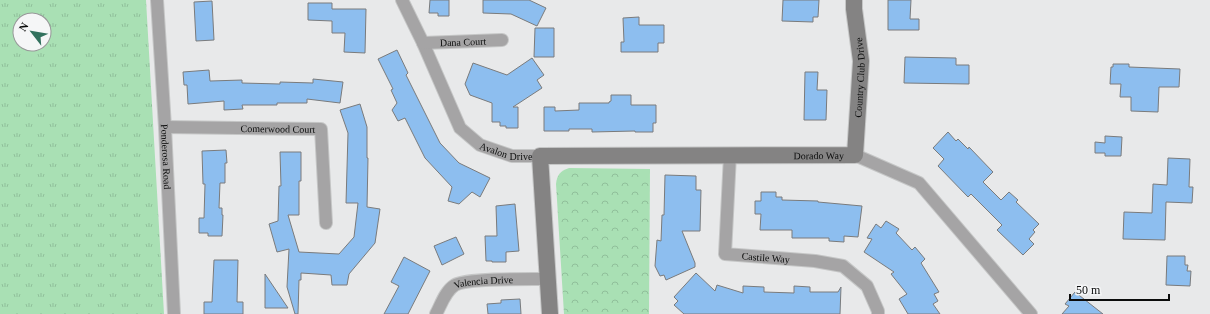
<svg xmlns="http://www.w3.org/2000/svg" width="1210" height="314" font-family="'Times New Roman',serif">
  <style>
    .grass { fill: url(#grass-tufts); fill-rule: evenodd }
    .park { fill: url(#park-crowns) }
    .building { fill: #8dbeef; stroke: #7a7b7c }
    .lines { fill: none; stroke-linecap: round; stroke-linejoin: round }
    .street-casing { stroke: #c5c6c6; stroke-width: 14 }
    .secondary-casing { stroke: #c5c6c6; stroke-width: 18 }
    .street { stroke: #a5a4a5; stroke-width: 12 }
    .secondary { stroke: #848383; stroke-width: 16 }
    .labels { text-anchor: middle; dominant-baseline: central; stroke-width: 3; stroke-linejoin: round; paint-order: stroke }
    .street-label { font-size: 10px; fill: #0b0c0c; stroke: #f5f6f7 }
  </style>
  <defs>
    <pattern id="grass-tufts" width="24" height="20" patternUnits="userSpaceOnUse"><rect width="24" height="20" fill="#a9e0b4"/><path d="M3 7l-1-3M5 7V3M7 7l1-3M15 17l-1-3M17 17v-4M19 17l1-3" fill="none" stroke="#90bf9a"/></pattern>
    <pattern id="park-crowns" width="20" height="18" patternUnits="userSpaceOnUse"><rect width="20" height="18" fill="#a9e0b4"/><path d="M2 6a3 3 0 1 1 6 0M12 15a3 3 0 1 1 6 0" fill="none" stroke="#90bf9a"/></pattern>
  </defs>
  <rect width="100%" height="100%" fill="#e8e9ea"/>
  <!-- grass -->
  <path class="grass" d="M0 0H146L164 314H0ZM20 20H44V44H20Z"/>
  <!-- park -->
  <path class="park" d="M569 168 650 169 649 314H564L556 184C557 175 560 171 569 168Z"/>
  <!-- building -->
  <path class="building" d="M430 0H449V16H438V13H429Z
    M483 0H529L546 8 537 26 511 14 483 13Z
    M783 0H819L818 17H813V22L782 21Z
    M888 0H911L910 19H919V30H888Z
    M212 1 214 40 196 41 194 2Z
    M308 3H332V9H366L365 53 344 52 345 33H332V21L308 20Z
    M639 17V25H664V43H658V52H621V42H624L623 18Z
    M535 28H554V57H534Z
    M397 50 408 73 406 75 440 143 459 163 490 178 480 197 472 192 459 204 448 201 452 187 425 158 405 118 398 121 392 110 397 103 391 90 393 89 378 59Z
    M905 57 956 58V65H969V84L904 83Z
    M532 58 544 75 537 80 542 88 513 107H518V128H506V126H500V122H492V103L470 95 465 84 473 63 507 75Z
    M1113 64H1129V67L1180 69 1179 87H1159L1158 112 1131 111V97H1120L1121 84H1110L1111 67H1113Z
    M209 70 210 81 242 80V83L280 84V82L313 83V79L343 82 340 103 307 99V103H277V105H242L243 109 224 110V101L188 104 187 85H184L183 72Z
    M805 72H818L817 90H827L826 120H804Z
    M611 95H631V105H656V123H653V132H635V131L592 132V129H569V131H544V107H555V111L579 110V103H609V102L611 101Z
    M360 104 367 127V158H368L367 207 380 209 375 243 349 274 347 285H332L331 275 301 273V280H299L298 314H295L287 287 289 249 277 252 269 224 278 221 279 186H281L280 152H301V181H299V215H288L299 252 339 254 354 237 358 203H346L348 133 340 110Z
    M948 132 956 141 958 139 968 149 969 147 993 172 983 182 1001 200 1009 192 1018 200 1016 202 1039 224 1033 230 1035 232 1029 239 1034 244 1023 255 997 230 1002 225 971 194 968 197 938 166 944 159 933 148Z
    M1105 136 1122 137 1121 156H1105V153H1095V142L1105 143Z
    M226 150 227 163H225V183H220L219 208H222V215H223L222 236H208V233H199V218H204L205 184H203L202 151Z
    M1168 158 1190 159 1189 187H1193L1192 203 1166 202 1165 240 1123 239 1124 212 1152 213 1153 184 1167 185Z
    M665 175 696 176V190H701L700 231H682L695 263V267L666 280 664 275 660 276 655 266 657 240 661 241 662 215H664Z
    M761 192H776V197H782V200L818 201V202L862 206 858 237 844 236V242L829 241V238H792V230H760L761 214H755V201H761Z
    M515 204 519 251 506 252V262H492V261H486L485 236H497L496 206Z
    M886 221 899 229 896 233 912 250 915 247 925 259 921 263 939 292 934 294 938 301 933 304 940 314H908L899 299 907 294 891 274 894 272 864 252 872 239 867 238 876 224 881 228Z
    M456 237 464 254 442 265 434 246Z
    M1167 256H1185V265H1188L1187 271H1191L1190 286 1166 285Z
    M404 257 430 271 408 314H384L399 286 391 282Z
    M214 260H238L237 302H243V314H204V302H212Z
    M696 273 715 291 717 285 743 293V286L764 287V292L794 293V286L810 287V292H838L841 287 840 314H684L674 305 678 301 674 297Z
    M265 274 288 308H265Z
    M1075 292 1103 314H1062L1069 306 1065 304Z
    M520 299 521 314H488L487 304 501 303V300Z"/>
  <g class="lines">
    <defs>
      <g id="street">
        <path id="s1" d="M157 0 165 127 174 314"/>
        <path id="s2" d="M402 0 423 43 460 128 480 145 512 156H540"/>
        <path id="s3" d="M423 43 502 40"/>
        <path id="s4" d="M165 127 321 129 326 223"/>
        <path id="s5" d="M730 155 725 254 815 261 843 266 867 286 878 311V314"/>
        <path d="M855 155 919 183 1031 314"/>
        <path id="s6" d="M436 314C441 305 445 291 455 285 466 278 531 279 548 279"/>
      </g>
      <g id="secondary">
        <path id="s7" d="M550 314 540 156 855 155 861 61 854 9V0"/>
      </g>
    </defs>
    <!-- street casing -->
    <use href="#street" class="street-casing"/>
    <!-- secondary casing -->
    <use href="#secondary" class="secondary-casing"/>
    <!-- street -->
    <use href="#street" class="street"/>
    <!-- secondary -->
    <use href="#secondary" class="secondary"/>
  </g>
  <g class="labels">
    <!-- street labels -->
    <g class="street-label">
      <text stroke="none"><textPath href="#s3" startOffset="40">Dana Court</textPath></text>
      <text stroke="none"><textPath href="#s7" startOffset="551">Country Club Drive</textPath></text>
      <text stroke="none"><textPath href="#s4" startOffset="113">Comerwood Court</textPath></text>
      <text stroke="none"><textPath href="#s2" startOffset="194">Avalon Drive</textPath></text>
      <text stroke="none"><textPath href="#s7" startOffset="437">Dorado Way</textPath></text>
      <text stroke="none"><textPath href="#s1" startOffset="157">Ponderosa Road</textPath></text>
      <text stroke="none"><textPath href="#s5" startOffset="140">Castile Way</textPath></text>
      <text stroke="none"><textPath href="#s6" startOffset="64">Valencia Drive</textPath></text>
    </g>
  </g>
  <!-- north arrow -->
  <g transform="translate(32 32) rotate(301)"><circle r="19" fill="#f5f6f7" stroke="#979899"/>
  <path d="M0-3L7 15L0 10L-7 15Z" fill="#32715e"/>
  <text y="-6" font-size="11" font-weight="bold" text-anchor="middle" fill="#0b0c0c">N</text>
  </g>
  <!-- scale -->
  <path d="M1070 294v6h99v-6" fill="none" stroke="#0b0c0c" stroke-width="2"/>
  <text x="1076" y="294" font-size="12" fill="#0b0c0c" stroke="#f5f6f7" stroke-width="3" paint-order="stroke">50 m</text>
</svg>
